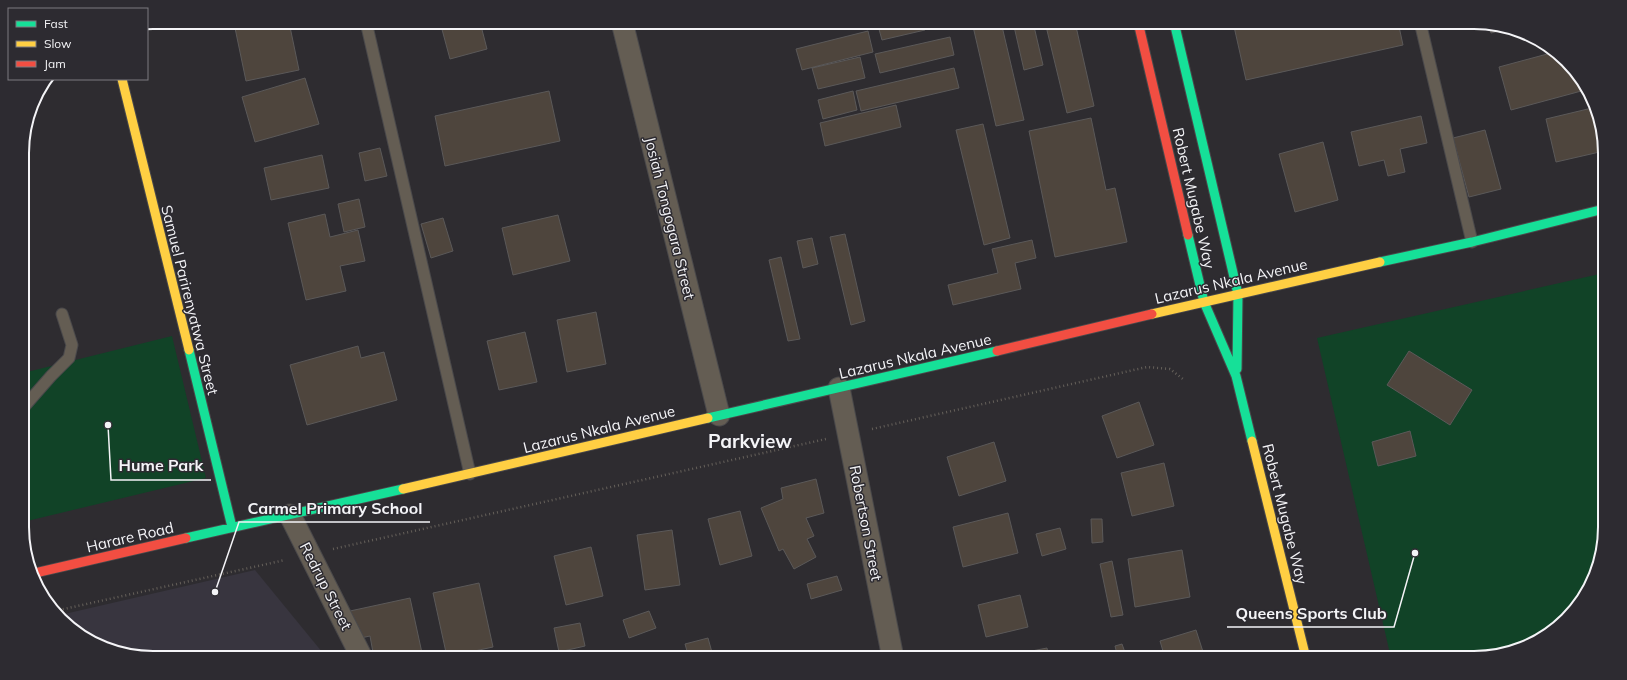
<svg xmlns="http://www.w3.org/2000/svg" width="1627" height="680" font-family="Mulish,sans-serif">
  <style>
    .built { fill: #38353f }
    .green { fill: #114327 }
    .building { fill: #4e453d; stroke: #5b5959 }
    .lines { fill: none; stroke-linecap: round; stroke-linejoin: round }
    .lane-casing { stroke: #4a494b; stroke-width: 13 }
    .street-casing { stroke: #4a494b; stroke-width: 23 }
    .fast-casing { stroke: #4a494b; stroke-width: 11 }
    .slow-casing { stroke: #4a494b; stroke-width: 11 }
    .jam-casing { stroke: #4a494b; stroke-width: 11 }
    .path { stroke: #65605a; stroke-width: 2.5; stroke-dasharray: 1 3; stroke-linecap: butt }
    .lane { stroke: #645d53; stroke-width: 11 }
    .street { stroke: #645d53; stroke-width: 21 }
    .fast { stroke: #16e098; stroke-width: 9 }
    .slow { stroke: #ffcf43; stroke-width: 9 }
    .jam { stroke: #f24e42; stroke-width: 9 }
    .labels { text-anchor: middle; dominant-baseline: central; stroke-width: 3; stroke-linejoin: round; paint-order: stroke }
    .street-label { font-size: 15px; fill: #f4f4f7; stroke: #2d2b31 }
    .district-label { font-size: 19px; font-weight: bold; fill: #f4f4f7; stroke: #2d2b31 }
    .rim { fill: none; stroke: #f4f4f7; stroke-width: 2 }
    .leader { fill: none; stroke: #f4f4f7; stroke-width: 1.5 }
    .callout-dot { fill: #f4f4f7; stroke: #2d2b31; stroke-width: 1.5 }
    .callout-label { font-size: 16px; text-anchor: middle; font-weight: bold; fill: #f4f4f7; stroke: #2d2b31; stroke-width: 3; stroke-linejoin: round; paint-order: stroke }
  </style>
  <rect width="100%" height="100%" fill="#2e2c30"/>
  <!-- built -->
  <path class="built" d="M255 570 327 658H153L103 648 60 615Z"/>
  <!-- green -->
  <path class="green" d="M1604 273 1605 527 1595 577 1578 607 1547 636 1482 658H1391L1317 338Z
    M172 336 206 478 23 522V373Z"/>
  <!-- building -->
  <path class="building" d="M196 22H213L197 25Z
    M263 22H289L299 70 246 81 235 28Z
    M440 22H480L487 49 450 59Z
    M877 22H923L925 30 882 40Z
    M972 22H1001L1024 120 996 126Z
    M1013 22H1033L1043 65 1024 70Z
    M1045 22H1075L1094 106 1067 113Z
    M1233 22H1398L1403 45 1246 80Z
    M1489 25 1507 29 1491 33Z
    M868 31 873 52 802 70 796 49Z
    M950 37 954 55 880 73 875 54Z
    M1551 53 1578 74 1585 90 1511 110 1499 67Z
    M860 57 865 78 818 89 812 68Z
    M954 68 959 88 861 111 856 91Z
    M305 78 319 124 255 142 242 97Z
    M549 91 560 141 445 166 435 116Z
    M853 91 857 110 823 119 818 100Z
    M896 105 901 127 825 146 820 123Z
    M1592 108 1604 136V151L1556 162 1546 119Z
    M1421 116 1427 143 1400 149 1405 172 1388 176 1384 160 1359 166 1351 132Z
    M1091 118 1106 190 1115 188 1127 242 1055 257 1029 131Z
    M983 124 1010 238 984 245 956 130Z
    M1485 130 1501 189 1469 197 1453 138Z
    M1323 142 1338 200 1295 212 1279 154Z
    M380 148 387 176 365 181 359 153Z
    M322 155 329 188 271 200 264 168Z
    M359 199 365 227 344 232 338 204Z
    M325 214 330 237 358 230 365 261 340 266 346 291 306 300 288 223Z
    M558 215 570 261 513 275 502 228Z
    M443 218 453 251 431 258 421 224Z
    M845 234 865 321 851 325 830 237Z
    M812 238 818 264 803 268 797 241Z
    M1032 240 1036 258 1015 263 1021 289 953 305 948 285 998 273 992 249Z
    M781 257 800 339 788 341 769 260Z
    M596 312 606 364 567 372 557 320Z
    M525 332 537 382 499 390 487 341Z
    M358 346 361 358 384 352 397 400 307 425 290 365Z
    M1409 351 1472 390 1450 425 1387 385Z
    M1139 402 1154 445 1117 458 1102 416Z
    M1410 431 1416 456 1378 466 1372 442Z
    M994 442 1006 481 959 496 947 457Z
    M1164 463 1174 506 1132 516 1121 473Z
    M816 479 824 513 806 518 814 536 807 539 816 557 794 569 783 549 779 551 761 508 783 499 781 488Z
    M740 511 752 556 720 565 708 519Z
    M1008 513 1018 553 963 567 953 527Z
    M1091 519H1102L1103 542 1092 543Z
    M1060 528 1066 549 1042 556 1036 534Z
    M672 530 680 585 645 590 637 535Z
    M591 547 603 596 566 605 554 556Z
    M1182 550 1190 597 1135 607 1128 559Z
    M1112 561 1123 615 1111 617 1100 564Z
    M837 576 842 590 811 599 807 584Z
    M479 583 493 647 447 657 433 593Z
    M1020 595 1028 627 986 637 978 605Z
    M410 598 422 653 400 658H374L370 636 356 639 350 611Z
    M649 611 656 628 629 638 623 620Z
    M580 623 585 646 559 652 554 628Z
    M1196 630 1205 658H1165L1160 641Z
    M708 638 713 656 704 658H689L685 644Z
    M1122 644 1127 658H1118L1115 646Z
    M1047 648 1049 658H996Z
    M500 653 501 658H481Z"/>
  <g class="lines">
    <defs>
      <path id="lane" d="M366 22 470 474
        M1420 22 1472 242
        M23 408 51 376 69 358 72 345 62 314"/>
      <path id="street" d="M622 22 719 415
        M839 388 893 658
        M290 515 362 658"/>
      <path id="fast" d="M1174 22 1238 294 1237 369
        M1188 235 1204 302 1236 376 1252 441
        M1380 262 1472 242 1604 209
        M189 350 232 527
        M708 418 997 351
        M186 538 403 489"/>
      <path id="slow" d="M122 79 189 350
        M1152 314 1380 262
        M1252 441 1306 658
        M403 489 708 418"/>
      <path id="jam" d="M1138 22 1188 235
        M997 351 1152 314
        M35 573 186 538"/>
    </defs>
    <!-- lane casing -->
    <use href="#lane" class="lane-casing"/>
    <!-- street casing -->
    <use href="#street" class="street-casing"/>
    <!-- fast casing -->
    <use href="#fast" class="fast-casing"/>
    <!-- slow casing -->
    <use href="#slow" class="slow-casing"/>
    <!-- jam casing -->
    <use href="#jam" class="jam-casing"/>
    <!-- path -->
    <path class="path" d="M872 429 1147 367 1170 369 1183 379
      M333 549 826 439
      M55 611 285 560"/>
    <!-- lane -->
    <use href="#lane" class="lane"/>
    <!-- street -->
    <use href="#street" class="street"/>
    <!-- fast -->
    <use href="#fast" class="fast"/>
    <!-- slow -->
    <use href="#slow" class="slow"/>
    <!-- jam -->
    <use href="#jam" class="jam"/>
  </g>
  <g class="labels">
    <!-- street labels -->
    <g class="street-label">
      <text transform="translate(1194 198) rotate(77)">Robert Mugabe Way</text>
      <text transform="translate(670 218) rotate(76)">Josiah Tongogara Street</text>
      <text transform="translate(1231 281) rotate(-13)">Lazarus Nkala Avenue</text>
      <text transform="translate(190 300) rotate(76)">Samuel Parirenyatwa Street</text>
      <text transform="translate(915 356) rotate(-13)">Lazarus Nkala Avenue</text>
      <text transform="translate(599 429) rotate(-14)">Lazarus Nkala Avenue</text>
      <text transform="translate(1285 514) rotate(76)">Robert Mugabe Way</text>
      <text transform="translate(866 523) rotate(79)">Robertson Street</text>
      <text transform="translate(130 537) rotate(-13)">Harare Road</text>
      <text transform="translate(326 586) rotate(63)">Redrup Street</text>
    </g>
    <!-- district labels -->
    <g class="district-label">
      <text x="750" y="441">Parkview</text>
    </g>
  </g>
  <!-- crop -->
  <path d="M0 0H1627V680H0ZM153 29H1474A124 124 0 0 1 1598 153V527A124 124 0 0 1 1474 651H153A124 124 0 0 1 29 527V153A124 124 0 0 1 153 29Z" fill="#2d2b31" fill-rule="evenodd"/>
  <path class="rim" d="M153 29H1474A124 124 0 0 1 1598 153V527A124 124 0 0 1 1474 651H153A124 124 0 0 1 29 527V153A124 124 0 0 1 153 29Z"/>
  <!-- callouts -->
  <path class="leader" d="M108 425L111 480H211M215 592L239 522H430M1415 553L1394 627H1227"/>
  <g class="callout-dot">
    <circle cx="108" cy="425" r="4"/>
    <circle cx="215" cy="592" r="4"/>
    <circle cx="1415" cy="553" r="4"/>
  </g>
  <g class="callout-label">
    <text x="161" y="471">Hume Park</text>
    <text x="335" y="514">Carmel Primary School</text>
    <text x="1311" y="619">Queens Sports Club</text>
  </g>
  <!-- legend -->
  <rect x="8" y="8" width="140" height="72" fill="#2d2b31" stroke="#7d7b80"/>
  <rect x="16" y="21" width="20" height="6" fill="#16e098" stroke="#7d7b80"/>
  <text x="44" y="28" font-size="12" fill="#f4f4f7">Fast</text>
  <rect x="16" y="41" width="20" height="6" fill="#ffcf43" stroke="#7d7b80"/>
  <text x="44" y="48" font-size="12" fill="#f4f4f7">Slow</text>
  <rect x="16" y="61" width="20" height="6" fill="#f24e42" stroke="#7d7b80"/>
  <text x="44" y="68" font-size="12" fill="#f4f4f7">Jam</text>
</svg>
